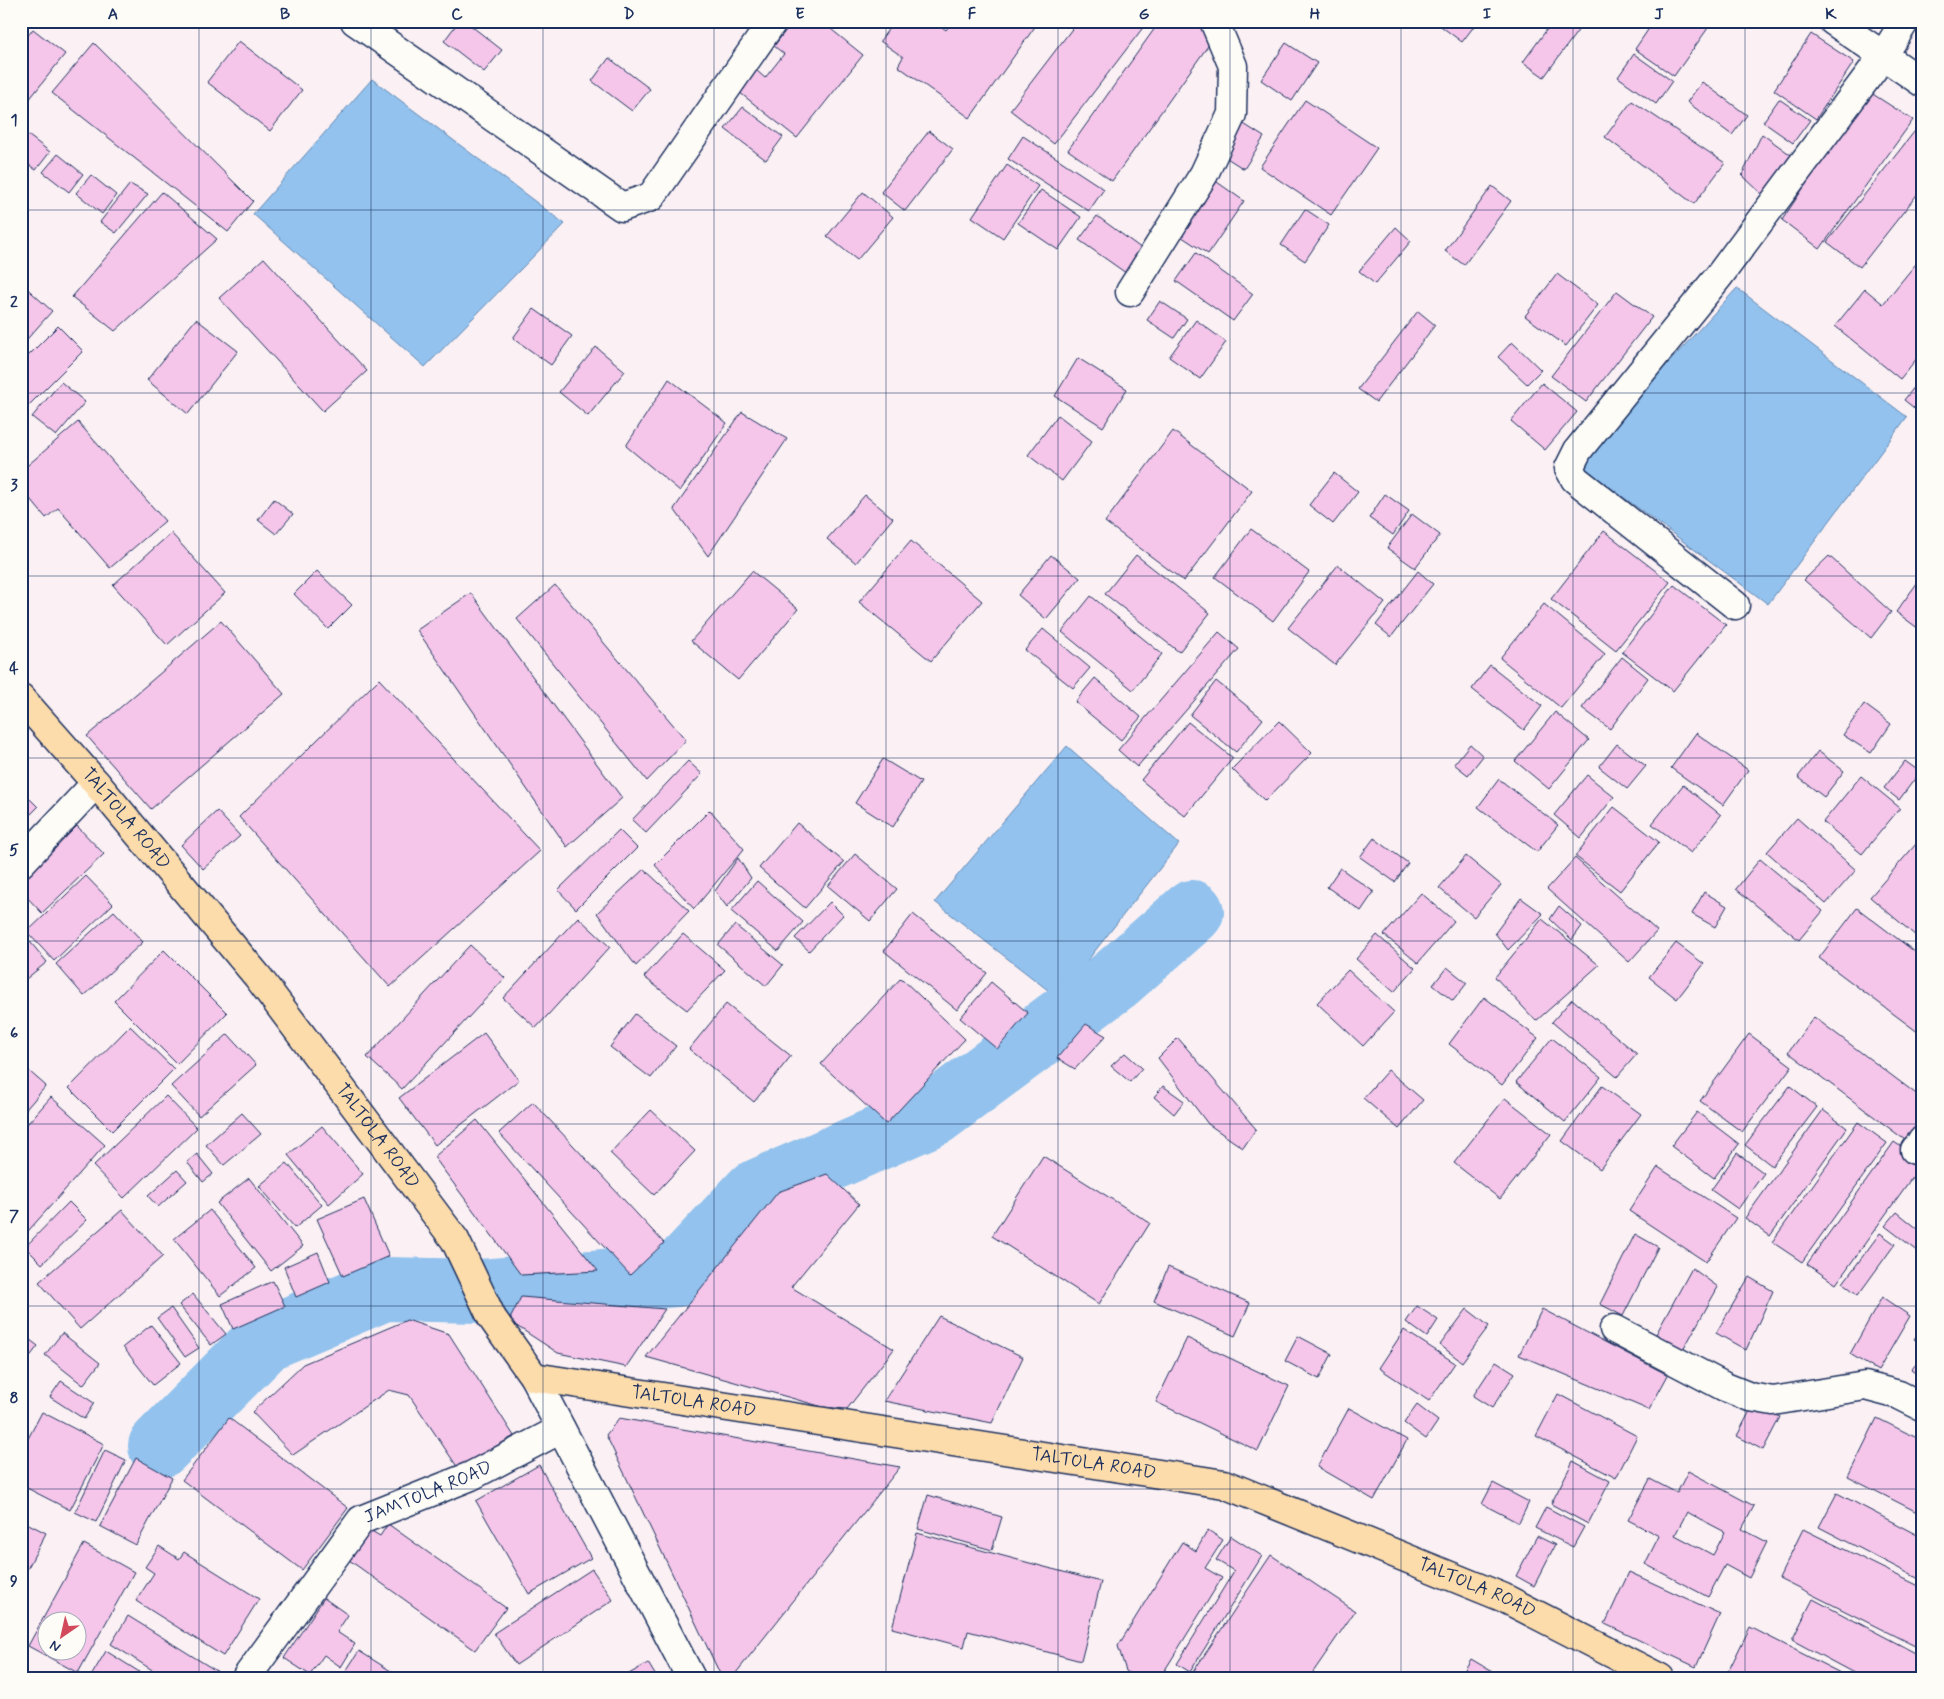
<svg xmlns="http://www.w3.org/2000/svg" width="1944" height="1699" font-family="Mynerve,sans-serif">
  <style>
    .water { fill: #92c2ed; stroke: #6287b4 }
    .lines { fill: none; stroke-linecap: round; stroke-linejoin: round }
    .river { stroke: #92c2ed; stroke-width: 64 }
    .building { fill: #f5c6e9; stroke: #1b2f5e; fill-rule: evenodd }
    .minor-casing { stroke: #1b2f5e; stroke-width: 31 }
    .tertiary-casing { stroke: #1b2f5e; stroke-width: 31 }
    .primary-casing { stroke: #1b2f5e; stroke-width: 31 }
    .minor { stroke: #fdfcf7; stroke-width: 28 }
    .tertiary { stroke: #fdfcf7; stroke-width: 28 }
    .primary { stroke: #fddcac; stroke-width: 28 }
    .grid { fill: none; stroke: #1b2f5e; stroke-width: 1; stroke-opacity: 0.55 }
    .labels { text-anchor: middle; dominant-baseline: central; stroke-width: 4; stroke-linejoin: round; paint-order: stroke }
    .street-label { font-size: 18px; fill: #1b2f5e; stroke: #fdfcf7 }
    .neatline { fill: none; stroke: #1b2f5e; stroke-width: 2 }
    .grid-label { font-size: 16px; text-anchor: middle; font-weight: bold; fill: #1b2f5e }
  </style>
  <rect width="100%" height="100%" fill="#fbf1f4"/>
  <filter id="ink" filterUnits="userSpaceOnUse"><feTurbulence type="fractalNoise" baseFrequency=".02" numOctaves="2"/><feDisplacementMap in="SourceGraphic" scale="10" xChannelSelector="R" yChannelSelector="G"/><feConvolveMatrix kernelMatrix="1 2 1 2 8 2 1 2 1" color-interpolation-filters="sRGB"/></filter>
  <g filter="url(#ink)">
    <!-- water -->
    <path class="water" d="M372 79 565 224 425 367 253 214Z
      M1737 288 1907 417 1768 604 1577 463Z
      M1067 746 1179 844 1058 998 935 902Z"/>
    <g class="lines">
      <!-- river -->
      <path class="river" d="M160 1446 266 1339 384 1289 481 1291 677 1275 755 1192 934 1114 1116 979 1192 912"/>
    </g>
    <!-- building -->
    <path class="building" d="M459 21H465L502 50 484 72 444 41Z
      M793 21H821L863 55 797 138 739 92 756 70 765 78 784 54 774 46Z
      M894 21H934L946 30 953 21H1039L970 118 898 66 903 57 880 41Z
      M1078 21H1148L1054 144 1010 110Z
      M1160 21H1195L1215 36 1112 181 1068 150Z
      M1434 21H1478L1462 42Z
      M1553 21H1585L1544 77 1523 62Z
      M1654 21H1713L1674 76 1635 49Z
      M33 29 65 54 21 110V44Z
      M1811 34 1854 62 1816 119 1774 90Z
      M239 41 302 90 270 131 207 82Z
      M94 43 253 201 228 232 52 93Z
      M1286 43 1317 63 1292 101 1261 80Z
      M1634 54 1672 81 1656 104 1618 77Z
      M609 58 650 89 632 111 592 81Z
      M1702 82 1747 115 1732 135 1687 102Z
      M1868 91 1913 120 1820 249 1782 220Z
      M1779 99 1810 120 1793 143 1763 122Z
      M1305 100 1377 148 1331 215 1260 167Z
      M1632 101 1725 163 1694 204 1605 137Z
      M743 107 783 137 766 160 725 129Z
      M1236 119 1264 137 1244 169 1216 151Z
      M1922 122 1923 187 1860 267 1827 242Z
      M929 131 953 149 905 211 881 192Z
      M24 132 50 152 36 170 21 159V135Z
      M1762 134 1791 155 1765 197 1742 175Z
      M1023 136 1104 189 1089 211 1008 159Z
      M58 154 83 174 69 192 43 172Z
      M1007 165 1038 186 1003 238 972 217Z
      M91 175 116 195 102 214 76 193Z
      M1207 175 1244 201 1208 254 1170 229Z
      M130 184 148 194 116 233 100 222Z
      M1492 186 1511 201 1464 265 1445 251Z
      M1041 190 1081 217 1058 250 1018 223Z
      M162 192 217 239 115 331 72 297Z
      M863 192 893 217 857 260 827 236Z
      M1305 209 1329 225 1305 261 1281 245Z
      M1097 216 1149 254 1133 278 1079 240Z
      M1396 227 1411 241 1375 284 1359 271Z
      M1196 253 1253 294 1233 321 1176 281Z
      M1923 255V351L1900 379 1835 326 1865 289 1883 304Z
      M264 258 367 371 323 411 219 298Z
      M1557 274 1598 305 1566 346 1525 316Z
      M21 283 52 311 21 346Z
      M1617 291 1652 317 1586 402 1551 376Z
      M1160 301 1187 319 1174 338 1147 320Z
      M534 309 572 336 551 365 513 338Z
      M1418 311 1435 325 1376 402 1358 389Z
      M196 319 238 351 188 414 147 380Z
      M1196 320 1226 342 1200 379 1169 357Z
      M58 326 83 351 29 405 21 397V363Z
      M1512 342 1541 370 1527 384 1498 357Z
      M596 347 625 371 588 416 559 392Z
      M1078 358 1127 389 1103 427 1055 396Z
      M1923 376V415L1904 400Z
      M669 379 727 423 680 491 626 446Z
      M61 382 85 402 56 436 32 417Z
      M1542 383 1577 412 1545 450 1511 421Z
      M742 412 787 439 708 556 674 509Z
      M1058 415 1092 441 1062 481 1028 455Z
      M78 422 165 521 110 568 58 508 46 518 21 488V471Z
      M1173 431 1252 491 1184 581 1105 522Z
      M1334 473 1358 492 1333 524 1309 505Z
      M1385 494 1409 511 1393 535 1369 518Z
      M865 495 893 518 856 563 827 539Z
      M274 499 293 514 276 534 258 520Z
      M1412 514 1440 535 1415 568 1387 548Z
      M1251 529 1309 572 1273 621 1215 577Z
      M1604 531 1670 582 1616 650 1551 599Z
      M171 533 225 593 167 645 113 585Z
      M911 541 982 601 931 661 859 602Z
      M1051 555 1080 578 1046 619 1018 595Z
      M1136 555 1210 613 1179 652 1105 594Z
      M1829 556 1891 612 1871 638 1804 580Z
      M1338 565 1385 603 1335 665 1288 628Z
      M317 571 352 605 328 629 294 594Z
      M752 571 798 609 738 680 691 641Z
      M1418 571 1433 584 1391 637 1376 625Z
      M1923 575V632L1896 612Z
      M555 585 686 740 647 781 517 619Z
      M1674 585 1726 625 1673 691 1622 652Z
      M471 593 622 798 567 847 417 630Z
      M1091 596 1162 654 1133 690 1062 632Z
      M1544 604 1605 654 1561 708 1500 658Z
      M221 621 284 694 151 809 87 736Z
      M1043 629 1090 668 1073 688 1025 650Z
      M1219 632 1239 649 1137 767 1118 750Z
      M1622 657 1648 678 1610 729 1582 708Z
      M1490 665 1542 706 1524 730 1472 689Z
      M1095 678 1141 717 1121 740 1075 702Z
      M379 679 540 851 390 987 239 817Z
      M1216 681 1263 719 1236 752 1190 715Z
      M1864 704 1891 724 1871 753 1843 735Z
      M1555 712 1589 740 1549 789 1515 761Z
      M1279 721 1312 753 1265 801 1232 769Z
      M1188 722 1233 758 1185 816 1141 780Z
      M1696 733 1748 770 1723 805 1671 768Z
      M1470 744 1483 756 1468 775 1454 764Z
      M1617 744 1646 766 1627 789 1599 767Z
      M1818 751 1844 771 1824 797 1798 777Z
      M883 759 921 782 893 827 855 803Z
      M688 761 702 774 646 833 632 820Z
      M1905 761 1920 772 1899 800 1884 788Z
      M1587 775 1614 797 1581 838 1554 815Z
      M1861 776 1900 808 1862 854 1823 822Z
      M1499 779 1558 825 1537 852 1478 807Z
      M1683 785 1721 815 1691 853 1652 824Z
      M21 790 38 807 21 824Z
      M1614 807 1659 842 1620 891 1575 856Z
      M710 810 744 849 694 909 655 865Z
      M217 811 240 836 203 869 181 845Z
      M1797 818 1856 870 1826 904 1767 852Z
      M797 823 844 862 805 908 759 868Z
      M77 826 104 854 42 913 21 891V880Z
      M619 830 637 848 576 909 558 890Z
      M1923 836V942L1870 897Z
      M1374 838 1408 863 1395 882 1360 857Z
      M855 854 897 889 870 921 828 886Z
      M1466 856 1501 885 1474 917 1439 888Z
      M738 858 751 878 727 907 715 891Z
      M1575 858 1657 931 1629 962 1547 889Z
      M1760 859 1823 911 1799 940 1736 889Z
      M1340 868 1374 892 1361 911 1327 887Z
      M644 869 689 911 636 966 597 913Z
      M86 876 113 904 54 961 27 932Z
      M757 881 803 922 778 951 731 911Z
      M1704 892 1727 906 1715 927 1692 914Z
      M1421 893 1454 921 1418 963 1384 935Z
      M1521 898 1543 914 1508 950 1495 933Z
      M830 902 843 915 809 951 795 938Z
      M1559 906 1582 926 1572 940 1550 919Z
      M1857 908 1923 958V1036L1819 958Z
      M114 911 143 942 84 996 56 964Z
      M913 914 987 973 957 1010 884 951Z
      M578 917 610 947 536 1028 503 998Z
      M1542 919 1599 965 1536 1021 1495 977Z
      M735 925 783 965 766 986 718 945Z
      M21 931 47 962 21 983Z
      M683 934 725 970 687 1010 644 977Z
      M1377 935 1415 968 1394 992 1356 959Z
      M1676 943 1704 964 1677 999 1649 977Z
      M470 945 505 978 402 1089 367 1057Z
      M164 950 227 1013 177 1064 114 1001Z
      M1447 967 1467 983 1453 1001 1433 985Z
      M1348 970 1394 1012 1363 1046 1317 1003Z
      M901 978 965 1039 886 1124 821 1064Z
      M991 982 1028 1013 997 1049 960 1018Z
      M1484 997 1538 1038 1502 1085 1449 1044Z
      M1572 999 1637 1054 1617 1077 1552 1022Z
      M726 1004 791 1056 754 1102 689 1049Z
      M635 1014 676 1046 651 1078 610 1047Z
      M1814 1017 1923 1099V1125L1909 1143 1788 1052Z
      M1086 1024 1106 1036 1075 1069 1057 1058Z
      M130 1026 174 1069 112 1131 69 1088Z
      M484 1033 519 1080 435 1145 399 1098Z
      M228 1034 256 1065 199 1116 171 1086Z
      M1749 1034 1792 1066 1742 1132 1700 1101Z
      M1178 1038 1256 1129 1243 1148 1208 1124 1158 1058Z
      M1552 1038 1601 1077 1565 1122 1516 1082Z
      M1125 1053 1142 1068 1130 1082 1111 1066Z
      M21 1064 46 1086 21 1115Z
      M1388 1070 1423 1100 1399 1129 1363 1098Z
      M1163 1086 1184 1101 1174 1114 1154 1097Z
      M1602 1086 1641 1114 1600 1169 1562 1141Z
      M1790 1086 1817 1107 1772 1166 1745 1145Z
      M166 1096 197 1128 124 1198 93 1166Z
      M51 1097 105 1145 21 1239V1131Z
      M1505 1098 1551 1134 1500 1199 1454 1163Z
      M533 1102 664 1243 630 1275 499 1133Z
      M651 1110 695 1151 654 1195 610 1153Z
      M1823 1110 1847 1128 1770 1236 1745 1218Z
      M1697 1112 1739 1144 1714 1178 1671 1146Z
      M242 1113 261 1134 224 1165 206 1145Z
      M477 1120 598 1271 521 1275 434 1157Z
      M1858 1122 1887 1143 1802 1262 1772 1242Z
      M322 1126 363 1174 329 1204 288 1155Z
      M1894 1142 1923 1162 1836 1284 1807 1264Z
      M1737 1153 1764 1173 1738 1209 1711 1190Z
      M197 1154 213 1174 203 1182 187 1162Z
      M1043 1156 1150 1223 1099 1304 992 1236Z
      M287 1163 322 1205 295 1228 259 1186Z
      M1658 1167 1736 1218 1706 1262 1629 1211Z
      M177 1170 187 1181 158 1207 148 1196Z
      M827 1174 859 1204 791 1287 894 1349 847 1409 823 1407 646 1357 778 1192Z
      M249 1178 303 1246 271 1271 217 1203Z
      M364 1199 389 1256 343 1276 317 1219Z
      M69 1202 87 1220 42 1264 25 1247Z
      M122 1210 163 1256 80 1329 39 1282Z
      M210 1210 256 1268 220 1296 174 1239Z
      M1897 1212 1923 1233V1255L1885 1226Z
      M1880 1233 1895 1244 1858 1295 1843 1283Z
      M1635 1234 1658 1247 1623 1316 1600 1304Z
      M318 1252 330 1282 296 1297 284 1267Z
      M1168 1267 1250 1303 1235 1336 1154 1301Z
      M1692 1268 1718 1287 1682 1352 1655 1336Z
      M1749 1277 1773 1291 1746 1350 1716 1333Z
      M273 1281 285 1306 233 1329 222 1304Z
      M193 1294 226 1334 211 1345 179 1305Z
      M521 1297 665 1309 626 1367 558 1353 509 1321Z
      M1882 1297 1910 1316 1878 1371 1850 1354Z
      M1417 1306 1438 1320 1427 1337 1406 1322Z
      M171 1308 199 1348 185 1357 157 1318Z
      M1467 1309 1489 1326 1462 1362 1440 1345Z
      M1542 1309 1668 1375 1649 1410 1519 1355Z
      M939 1316 1023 1357 992 1423 884 1401Z
      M407 1320 449 1334 514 1436 458 1468 409 1395 389 1390 293 1455 252 1412 303 1364Z
      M151 1325 181 1363 153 1385 123 1347Z
      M1923 1327V1345L1914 1339Z
      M1404 1330 1455 1363 1429 1401 1379 1368Z
      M21 1333 38 1346 21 1368Z
      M62 1333 100 1363 83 1385 45 1355Z
      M1298 1336 1332 1354 1319 1379 1285 1361Z
      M1187 1338 1289 1386 1258 1451 1156 1402Z
      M1923 1355V1378L1911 1369Z
      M1496 1361 1515 1373 1492 1408 1473 1396Z
      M61 1381 94 1403 84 1419 50 1397Z
      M1558 1394 1637 1436 1616 1478 1536 1436Z
      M1754 1403 1780 1417 1763 1450 1737 1436Z
      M1417 1405 1438 1421 1426 1439 1404 1423Z
      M1349 1408 1407 1440 1374 1500 1317 1467Z
      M42 1412 104 1444 70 1510 21 1485V1452Z
      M229 1418 348 1508 302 1570 182 1480Z
      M619 1418 900 1467 732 1678H722L606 1435Z
      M1877 1418 1923 1441V1515L1848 1477Z
      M105 1450 126 1460 96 1522 75 1512Z
      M136 1458 172 1478 136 1545 100 1526Z
      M1573 1461 1610 1481 1588 1524 1551 1504Z
      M539 1465 591 1558 529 1594 476 1501Z
      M1688 1471 1754 1506 1742 1529 1767 1542 1749 1578 1725 1565 1708 1597 1645 1564 1659 1536 1628 1520 1650 1479 1677 1493ZM1687 1512 1725 1532 1713 1555 1675 1535Z
      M1493 1483 1529 1502 1519 1523 1482 1504Z
      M1837 1493 1923 1538V1581L1819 1527Z
      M928 1495 1002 1517 992 1550 918 1529Z
      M1546 1507 1584 1527 1573 1547 1535 1528Z
      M21 1520 46 1533 21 1581Z
      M388 1524 506 1608 475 1650 349 1560 370 1530 380 1536Z
      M1803 1529 1923 1588V1650L1779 1578Z
      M1208 1530 1223 1540 1205 1568 1222 1578 1160 1678H1136L1126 1671 1118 1646 1182 1542 1196 1551Z
      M917 1533 1101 1582 1081 1661 968 1631 964 1647 892 1628Z
      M1231 1536 1262 1556 1190 1672 1177 1664 1234 1571 1216 1560Z
      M1537 1536 1555 1545 1534 1586 1516 1576Z
      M84 1544 134 1572 78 1673 28 1646ZM48 1622H78V1652H48Z
      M159 1546 179 1559 184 1552 259 1599 223 1656 136 1601 154 1573 145 1567Z
      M1271 1555 1355 1611 1309 1678H1189Z
      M592 1569 613 1600 516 1665 494 1633Z
      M1629 1572 1720 1614 1696 1667 1605 1624Z
      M324 1598 348 1615 337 1632 355 1644 341 1667 324 1655 310 1675 284 1658Z
      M1813 1599 1923 1657V1678H1863L1792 1640Z
      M128 1616 218 1672 215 1678H165L111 1644Z
      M1750 1627 1850 1678H1725Z
      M106 1651 149 1678H90Z
      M359 1651 402 1678H357L346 1671Z
      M1471 1659 1503 1678H1460Z
      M648 1663 657 1678H622Z"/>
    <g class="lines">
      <defs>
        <g id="minor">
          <path d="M355 21 622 207 651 197 773 21"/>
          <path d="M1130 292 1204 174 1232 114 1233 66 1214 21"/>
          <path d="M1735 605 1575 479 1569 468 1578 450 1719 276 1883 56 1905 21"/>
          <path d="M21 863 96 783"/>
          <path d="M1915 1150 1923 1140"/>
          <path d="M1614 1329 1725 1387 1750 1397 1773 1401 1865 1386 1899 1395 1923 1407"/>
          <path id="s1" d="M246 1678 361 1520 471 1476 561 1429"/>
        </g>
        <path id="tertiary" d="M1833 21 1923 83
          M534 1377 691 1678"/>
        <g id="primary">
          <path id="s2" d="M21 698 96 783 258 977 455 1240 492 1318 534 1377 1224 1484 1502 1597 1660 1678"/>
        </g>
      </defs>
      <!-- minor casing -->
      <use href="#minor" class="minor-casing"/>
      <!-- tertiary casing -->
      <use href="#tertiary" class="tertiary-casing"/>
      <!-- primary casing -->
      <use href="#primary" class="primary-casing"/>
      <!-- minor -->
      <use href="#minor" class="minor"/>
      <!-- tertiary -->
      <use href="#tertiary" class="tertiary"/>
      <!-- primary -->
      <use href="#primary" class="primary"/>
    </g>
  </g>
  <!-- grid -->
  <path class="grid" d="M199 21V1678M371 21V1678M543 21V1678M714 21V1678M886 21V1678M1058 21V1678M1230 21V1678M1401 21V1678M1573 21V1678M1745 21V1678M21 210H1923M21 393H1923M21 576H1923M21 758H1923M21 941H1923M21 1124H1923M21 1306H1923M21 1489H1923"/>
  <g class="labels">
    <!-- street labels -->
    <g class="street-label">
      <text stroke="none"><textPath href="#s2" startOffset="160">TALTOLA ROAD</textPath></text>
      <text stroke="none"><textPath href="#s2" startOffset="565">TALTOLA ROAD</textPath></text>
      <text stroke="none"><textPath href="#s2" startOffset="1015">TALTOLA ROAD</textPath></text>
      <text stroke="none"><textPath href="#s2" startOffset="1420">TALTOLA ROAD</textPath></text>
      <text stroke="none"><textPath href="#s1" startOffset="268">JAMTOLA ROAD</textPath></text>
      <text stroke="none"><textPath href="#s2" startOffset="1825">TALTOLA ROAD</textPath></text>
    </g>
  </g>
  <!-- margin -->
  <rect width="1944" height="1699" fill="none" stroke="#fdfcf7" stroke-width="55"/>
  <!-- north arrow -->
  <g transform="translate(62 1636) rotate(214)"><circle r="24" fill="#fdfcf7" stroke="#a3aaba"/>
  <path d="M0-4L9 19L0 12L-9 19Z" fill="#d1495b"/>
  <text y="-8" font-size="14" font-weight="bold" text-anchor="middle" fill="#1b2f5e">N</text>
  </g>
  <rect x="28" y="28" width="1888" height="1644" class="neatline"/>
  <g class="grid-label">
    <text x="113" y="19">A</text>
    <text x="285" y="19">B</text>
    <text x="457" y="19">C</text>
    <text x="629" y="19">D</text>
    <text x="800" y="19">E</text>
    <text x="972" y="19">F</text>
    <text x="1144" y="19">G</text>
    <text x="1315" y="19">H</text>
    <text x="1487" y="19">I</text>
    <text x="1659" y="19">J</text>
    <text x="1831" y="19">K</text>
    <text x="14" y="125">1</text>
    <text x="14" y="307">2</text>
    <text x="14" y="490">3</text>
    <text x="14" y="673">4</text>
    <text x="14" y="855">5</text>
    <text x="14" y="1038">6</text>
    <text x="14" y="1221">7</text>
    <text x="14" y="1403">8</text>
    <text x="14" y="1586">9</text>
  </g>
</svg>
